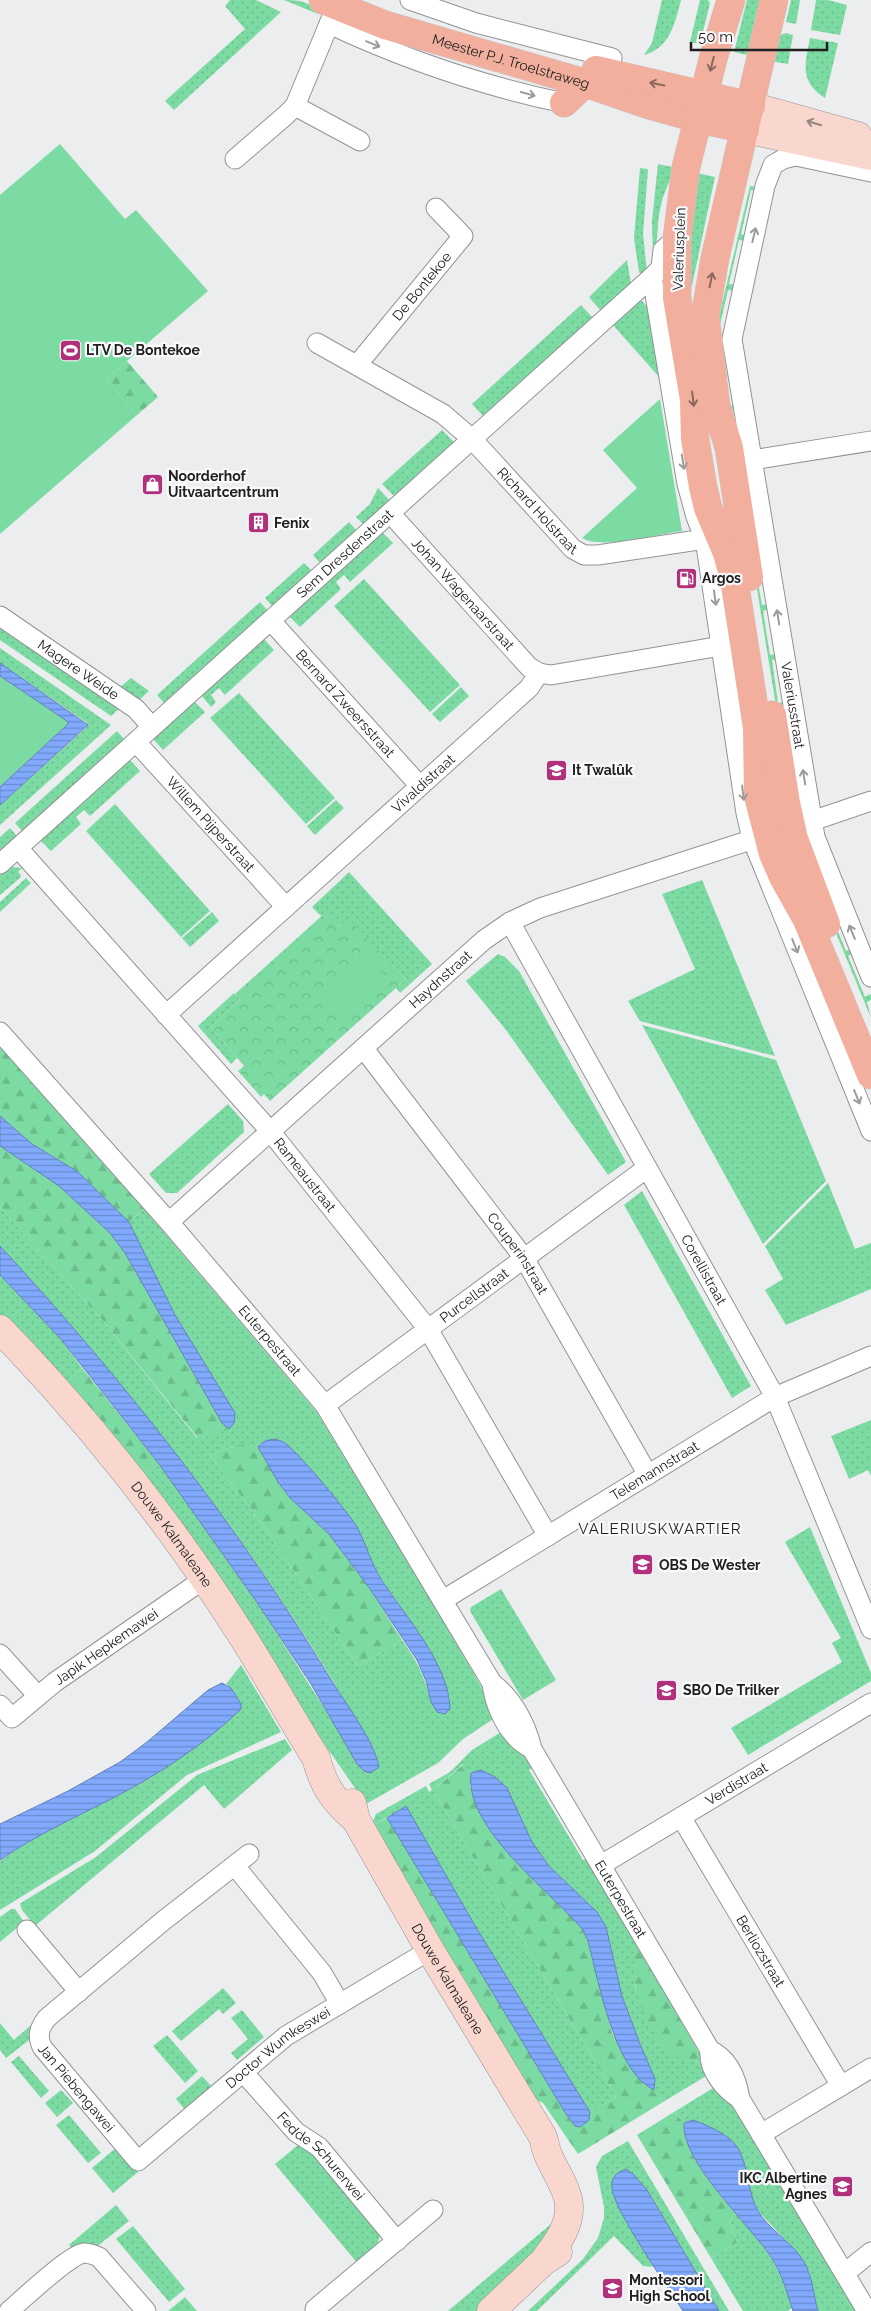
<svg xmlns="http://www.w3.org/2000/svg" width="871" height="2311" font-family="Raleway,sans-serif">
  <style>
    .grass { fill: url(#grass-dots); fill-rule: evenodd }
    .forest { fill: url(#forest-firs) }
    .park { fill: url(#park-crowns) }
    .garden { fill: #7cdba2 }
    .water { fill: url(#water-rules); stroke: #6481bb }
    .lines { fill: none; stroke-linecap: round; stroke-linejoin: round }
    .street-casing { stroke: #929394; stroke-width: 21 }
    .secondary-casing { stroke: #929394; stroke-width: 29 }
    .primary-casing { stroke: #c9c9c9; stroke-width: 29 }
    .street { stroke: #fff; stroke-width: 19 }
    .secondary { stroke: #f9d7ce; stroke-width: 28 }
    .primary { stroke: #f2af9d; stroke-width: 28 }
    .oneway { stroke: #9b9b9b }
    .oneway2 { stroke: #89685e }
    .oneway3 { stroke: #978580 }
    .labels { text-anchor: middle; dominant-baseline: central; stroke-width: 4.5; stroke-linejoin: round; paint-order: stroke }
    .street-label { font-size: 14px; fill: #202020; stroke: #fafafc }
    .poi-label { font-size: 14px; font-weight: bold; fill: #202020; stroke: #fafafc; text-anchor: start }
    .neighbourhood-label { font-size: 15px; letter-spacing: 1px; fill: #202020; stroke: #fafafc }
  </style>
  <defs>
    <pattern id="grass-dots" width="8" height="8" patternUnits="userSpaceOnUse" patternTransform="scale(1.25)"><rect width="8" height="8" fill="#7cdba2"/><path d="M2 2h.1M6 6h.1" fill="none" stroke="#6bbc8b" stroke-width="1.8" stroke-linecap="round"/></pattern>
    <pattern id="forest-firs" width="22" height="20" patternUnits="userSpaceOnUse" patternTransform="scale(1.25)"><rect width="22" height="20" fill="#7cdba2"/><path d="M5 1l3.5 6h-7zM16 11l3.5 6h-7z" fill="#6bbc8b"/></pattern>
    <pattern id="park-crowns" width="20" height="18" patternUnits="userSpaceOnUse" patternTransform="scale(1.25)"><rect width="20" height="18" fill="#7cdba2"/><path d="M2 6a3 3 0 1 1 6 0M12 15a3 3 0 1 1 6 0" fill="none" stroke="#6bbc8b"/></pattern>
    <pattern id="water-rules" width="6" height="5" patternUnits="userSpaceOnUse" patternTransform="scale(1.25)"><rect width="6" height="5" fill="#81aafe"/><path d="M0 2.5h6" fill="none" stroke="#698acd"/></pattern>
  </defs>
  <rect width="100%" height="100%" fill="#ecedee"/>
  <!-- grass -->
  <path class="grass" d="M230 0H256L281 12 174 110 165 101 245 29 225 6Z
    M284 0C298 0 311 1 318 14Z
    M662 0H681C675 23 670 48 644 55L652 43Z
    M700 0H708L710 3 700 44 690 42Z
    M747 0H764L752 56 734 52Z
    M791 0H800L796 24 786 22Z
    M816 0H828L847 5 840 35 811 30Z
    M786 33 793 35 788 64 770 61 778 36Z
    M810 38 838 43 825 98C799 82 805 63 810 38Z
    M658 164 677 168C665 187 660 203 658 224 657 236 657 245 653 256L652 221Z
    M640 168 648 169 643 234 647 272 641 274 639 272 634 238Z
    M697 173 715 177 691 290H686Z
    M750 186 761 188 760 192 751 190 741 234 747 236 746 241 739 240 729 284 735 285 734 291 728 290 719 329 722 356 727 355 728 360 723 361 730 406 737 404V409L727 410 717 325Z
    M627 260 631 284 601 311 589 297Z
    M642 301 649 309 660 378 612 324 638 302Z
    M581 305 593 318 484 417 472 404Z
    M442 430 455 443 395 497 382 484Z
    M738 472 762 605 769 604V609L763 611 770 655 777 654 778 659 772 660 778 703 785 702 786 707 781 708 790 792Z
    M378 488 390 501 364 525 356 517 370 504Z
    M349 522 357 531 320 563 313 555Z
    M382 532 393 543 350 582 344 575 336 582 341 589 300 627 289 616Z
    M304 563 312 571 273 607 265 598Z
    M364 579 460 685 430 712 334 606Z
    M260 602 268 611 165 704 157 695Z
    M0 626 120 708 111 716 0 640Z
    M264 639 274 650 225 695 219 688 211 695 216 702 211 707 201 695Z
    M0 648 111 725 0 825V805L87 727V723L0 663Z
    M131 678 149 691 138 701 119 688Z
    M461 687 469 696 440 722 432 714Z
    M239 693 335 798 306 824 210 718Z
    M194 701 205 712 163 750 153 739Z
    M117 731 125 740 23 832 15 823Z
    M130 760 140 771 90 816 84 810 76 817 81 824 51 851 40 840Z
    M336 800 344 808 315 835 307 826Z
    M115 804 210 911 181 937 86 831Z
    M10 828 18 837 0 853V837Z
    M11 867 22 868 18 872 21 875 20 878 0 895V875Z
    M349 872 432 964 400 993 396 988 406 979 348 919 339 927 326 913 321 916 312 907Z
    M26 878 31 883 0 912V902Z
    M702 880 775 1056 640 1021 628 1001 695 969 662 894Z
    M817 887 829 910 846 951 852 949 854 953 848 956 865 997 871 994V1000L867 1002 871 1018Z
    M212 912 219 921 190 947 182 938Z
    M498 954 505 957 519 971 626 1162 608 1175 506 1030 466 981Z
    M234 993 240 1000 211 1027 237 1058 231 1064 198 1026Z
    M642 1025 776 1060 826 1181 763 1244Z
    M228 1104 243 1121 244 1132 177 1193H166L149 1174Z
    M828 1183 855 1249 871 1243V1289L786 1325 765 1290 783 1279 765 1246Z
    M642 1191 751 1386 732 1398 624 1205Z
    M0 1207 102 1320 197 1438 234 1413 175 1315 131 1229 129 1222 144 1209 316 1411 424 1587 498 1716 463 1739 438 1763 366 1804 321 1739 317 1741 140 1476 159 1464 256 1601 330 1717 378 1759C276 1573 143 1403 0 1246ZM265 1441 303 1463 357 1527 368 1556 380 1577 430 1650 450 1699 431 1702C425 1678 417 1660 402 1640L358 1666 264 1527 210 1455 234 1446 258 1447Z
    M0 1275 60 1338 82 1368 64 1385 0 1316Z
    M871 1420V1476L868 1470 849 1479 831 1436Z
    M810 1527 871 1673V1681L748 1755 731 1728 842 1662 832 1643 841 1638 785 1542Z
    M501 1589 556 1680 523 1700 470 1611 471 1607Z
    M241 1665 281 1732 187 1775 95 1851 0 1910V1861C67 1812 149 1787 212 1733 223 1724 235 1716 241 1704L231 1688 226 1684Z
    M506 1729 532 1768 529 1770 583 1860 586 1859 637 1944 635 1986 652 2029 664 2047 687 2060 705 2063 711 2073 663 2102 654 2090 655 2079 640 2044 622 1996 606 1927 597 1912 549 1866 532 1842 516 1808 481 1770 471 1773 463 1764 433 1790 616 2097 590 2112 477 1929 406 1807 373 1825 372 1823 376 1814 426 1786 429 1792 432 1790 429 1784 450 1772 472 1750Z
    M285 1739 292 1750 224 1809 204 1785 35 1926 22 1910 20 1904 24 1901 96 1857 197 1775Z
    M11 1909H15L24 1922 0 1942V1917Z
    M223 1988 236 2003 223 2014 219 2009 181 2041 172 2031Z
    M242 2010 264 2037 237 2060 231 2053 248 2039 231 2018Z
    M37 2020 33 2037 6 2058 0 2050V2023L14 2040Z
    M167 2035 198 2071 185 2083 153 2046Z
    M19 2056 49 2091 41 2098 11 2062Z
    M202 2076 213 2088 186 2111 176 2099Z
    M718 2085 748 2131 856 2311H818L809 2272 800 2256 759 2212 750 2194 740 2151 694 2120 684 2123 674 2112Z
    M61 2090 73 2103 57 2117 45 2103Z
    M69 2115 101 2153 88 2163 56 2125Z
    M628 2141 729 2311H719L647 2190 626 2221 654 2265 651 2267 643 2266 614 2236 537 2311H528L583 2259 598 2238 604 2218V2207L596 2167 602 2156Z
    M298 2145 315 2155 380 2234 377 2246 358 2264 275 2164Z
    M117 2147 138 2172 113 2193 92 2168Z
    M116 2205 129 2221 95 2248 73 2250 69 2245Z
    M735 2213C764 2243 781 2268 792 2308L788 2311H743L711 2258 738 2242 729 2223Z
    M557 2219 560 2226 478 2311H448Z
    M133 2226 185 2289 169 2302 116 2239Z
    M185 2297 197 2311H168Z"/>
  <!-- forest -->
  <path class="forest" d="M127 361 158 397 137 415 106 379Z
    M0 1047 144 1209 129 1222 78 1172 32 1144 0 1116Z
    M0 1146 59 1185 110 1233 125 1253 222 1423 229 1429 198 1438 102 1320 0 1207Z
    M82 1368 159 1464 140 1476 64 1385Z
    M249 1444 258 1447 278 1482 290 1498 329 1534 370 1589 402 1640 358 1666 264 1527 210 1455 234 1446Z
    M464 1764 471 1773 470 1787 583 1930 588 1941 612 2033 645 2085 654 2090 663 2102 578 2154 543 2103 531 2098 373 1825 387 1818 566 2114 575 2126 589 2120 590 2112 616 2097 433 1790Z
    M637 1944 705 2063C696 2061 684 2061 675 2056 647 2040 624 1973 637 1944Z
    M674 2112 684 2123C682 2150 718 2193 735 2213L729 2223 738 2242 711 2258 637 2135Z"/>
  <!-- park -->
  <path class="park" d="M326 912 339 927 348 918 406 979 270 1101 264 1094 261 1097 238 1071 244 1066 211 1027 240 1000 235 994Z"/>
  <!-- garden -->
  <path class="garden" d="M60 144 125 219 136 210 208 291 106 379 137 415 0 534V195Z
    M660 399 682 531C659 534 600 550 582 538L637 488 603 450Z
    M0 676 67 721 68 724 0 787Z
    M366 954 374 963 376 961 382 968 380 970 389 979 343 1020 334 1011 332 1012 327 1006 329 1004 320 995Z"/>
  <!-- water -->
  <path class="water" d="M0 663 88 725 0 805V787L68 724 67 721 0 676Z
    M0 1116 32 1144 78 1172 129 1222 175 1315 235 1413 234 1423 229 1429 222 1423 125 1253 110 1233 59 1186 0 1146Z
    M0 1246C123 1379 236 1523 330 1678 344 1701 375 1742 379 1767L370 1773 364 1771 357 1764 311 1684 256 1601 159 1464 60 1338 0 1275Z
    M274 1439C278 1440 282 1441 285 1443 299 1453 348 1512 357 1527 366 1544 371 1563 381 1579 405 1616 449 1664 450 1709L445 1714 437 1712 431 1702 426 1681 417 1660 370 1589 329 1534 290 1498 278 1482 258 1447 265 1441Z
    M222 1683 231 1688 241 1704V1709C204 1745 159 1774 113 1798 74 1818 36 1835 0 1860V1824L68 1791 120 1762 147 1742 208 1690Z
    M481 1770 495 1777 507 1788 532 1842 549 1866 597 1912 606 1927 622 1996 640 2044 655 2079 654 2090C614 2071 599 1982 588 1941L583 1930C549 1890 464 1828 471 1773Z
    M406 1806 477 1929 590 2112 589 2120 580 2127 575 2126 566 2114 387 1818Z
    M693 2120C709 2126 733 2136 740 2152 749 2171 748 2193 758 2211 769 2229 788 2240 800 2256 812 2271 813 2293 818 2311H793C787 2292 782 2274 771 2257 750 2225 681 2162 684 2123Z
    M626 2169 633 2174 647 2190 719 2311H683C669 2289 613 2209 612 2188 611 2177 616 2173 626 2169Z"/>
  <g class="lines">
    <defs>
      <g id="street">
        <path d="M410 0 476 23 612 58"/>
        <path d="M329 24C404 59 483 86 564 103"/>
        <path d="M295 106 360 141"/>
        <path d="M235 159 286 115 295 106 334 12"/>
        <path id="s1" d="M871 172 796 156 783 159 773 165 765 186 732 339 815 837 871 977"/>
        <path d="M652 277 687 484 696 517 705 539 746 813 752 839 871 1131"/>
        <path id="s2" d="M317 343 443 414 472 439 573 549 584 555H598L705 539"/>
        <path id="s3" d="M357 365 463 236 436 208"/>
        <path d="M752 460 871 441"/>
        <path id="s4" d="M390 513 529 667 539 673"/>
        <path id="s5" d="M0 616 136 709 152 727"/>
        <path id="s6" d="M271 621 420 786"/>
        <path id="s7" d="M136 742 286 907"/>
        <path d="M812 821 871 801"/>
        <path id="s8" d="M18 848 270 1131 428 1329 548 1536"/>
        <path id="s9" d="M0 864 652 277 661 268 663 250 677 238"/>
        <path id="s10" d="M510 922 775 1397 871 1629"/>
        <path id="s11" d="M166 1015 529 688 539 673 551 675 721 646"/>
        <path id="s12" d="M0 1032 169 1222 325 1405 492 1683C513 1699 526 1724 532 1749L710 2050"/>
        <path id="s13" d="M364 1049 524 1258 648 1475"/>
        <path id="s14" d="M169 1222 484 940 510 922 540 908 763 836"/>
        <path id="s15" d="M325 1405 647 1168"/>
        <path id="s16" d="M443 1600 775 1397 871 1356"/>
        <path d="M0 1654 38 1696"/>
        <path d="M492 1683C494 1702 503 1723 516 1737 520 1742 527 1746 532 1749"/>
        <path id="s17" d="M0 1705 12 1718 55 1682 204 1579"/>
        <path id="s18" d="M681 1817 841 2086"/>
        <path id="s19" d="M249 1854 163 1921 47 2018C39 2028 37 2036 42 2047L138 2161 286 2036 430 1950"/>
        <path id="s20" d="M601 1865 871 1703"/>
        <path d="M235 1866 322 1973 340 2004"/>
        <path d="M27 1930 79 1992"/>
        <path id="s21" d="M243 2072 296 2132 319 2147 397 2241"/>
        <path d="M740 2099C724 2089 708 2070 710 2050 729 2059 737 2080 740 2099L867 2311"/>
        <path d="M761 2134 871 2068"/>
        <path d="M845 2273 871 2252"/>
        <path d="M9 2311C23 2299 69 2255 84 2253 90 2253 94 2255 99 2257L146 2311"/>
        <path d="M317 2311 315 2309 433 2210"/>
      </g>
      <g id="secondary">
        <path d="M751 106 858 136"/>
        <path d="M745 129 871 156"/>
        <path id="s22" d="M0 1329C89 1421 170 1523 239 1631 266 1673 290 1716 316 1758 324 1787 333 1800 356 1820"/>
        <path id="s23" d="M352 1803 356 1820 430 1950 543 2137C545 2144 546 2152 550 2159 562 2185 578 2201 563 2232 558 2242 550 2252 544 2261"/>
        <path d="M491 2311 544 2261 558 2252"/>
      </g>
      <g id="primary">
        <path id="s24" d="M323 0 385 25 585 83 646 104 699 119 745 129"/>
        <path d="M731 0 713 59 686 167 677 238V298L694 400 695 439 703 487 708 508 727 553 734 579 757 726 758 796 773 854 783 877 807 920 871 1075"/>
        <path d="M596 70 751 106"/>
        <path d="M564 103 585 83"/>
        <path d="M749 577 729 448 716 406 705 316 715 258 774 0"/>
        <path d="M772 715 786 803 794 839 826 924"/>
      </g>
    </defs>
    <!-- street casing -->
    <use href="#street" class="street-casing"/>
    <!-- secondary casing -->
    <use href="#secondary" class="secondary-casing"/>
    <!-- primary casing -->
    <use href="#primary" class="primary-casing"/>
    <!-- street -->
    <use href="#street" class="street"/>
    <!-- secondary -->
    <use href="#secondary" class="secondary"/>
    <!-- primary -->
    <use href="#primary" class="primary"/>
  </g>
  <!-- one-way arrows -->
  <defs><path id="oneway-shaft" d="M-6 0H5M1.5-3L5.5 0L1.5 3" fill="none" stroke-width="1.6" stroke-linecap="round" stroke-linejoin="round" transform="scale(1.25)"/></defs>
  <g class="oneway">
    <use href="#oneway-shaft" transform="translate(373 44) rotate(22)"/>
    <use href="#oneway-shaft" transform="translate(528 94) rotate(15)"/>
    <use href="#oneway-shaft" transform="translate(754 235) rotate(-77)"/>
    <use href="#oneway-shaft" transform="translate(683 462) rotate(81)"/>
    <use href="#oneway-shaft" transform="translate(715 598) rotate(82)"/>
    <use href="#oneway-shaft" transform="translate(778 617) rotate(-99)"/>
    <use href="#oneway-shaft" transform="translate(804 777) rotate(-99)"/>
    <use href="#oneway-shaft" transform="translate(743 793) rotate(83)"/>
    <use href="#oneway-shaft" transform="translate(852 932) rotate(-112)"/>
    <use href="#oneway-shaft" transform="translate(795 946) rotate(68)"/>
    <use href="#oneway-shaft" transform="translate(857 1097) rotate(68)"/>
  </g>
  <g class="oneway2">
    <use href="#oneway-shaft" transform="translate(712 64) rotate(104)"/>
    <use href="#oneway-shaft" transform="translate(657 84) rotate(-169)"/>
    <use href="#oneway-shaft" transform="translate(711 280) rotate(-79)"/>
    <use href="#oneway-shaft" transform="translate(693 399) rotate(83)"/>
  </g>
  <use class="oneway3" href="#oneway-shaft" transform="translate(814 123) rotate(-163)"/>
  <!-- icons -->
  <defs>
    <symbol id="stadium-square" viewBox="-11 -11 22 22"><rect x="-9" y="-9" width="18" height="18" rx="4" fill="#b1307c" stroke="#fafafc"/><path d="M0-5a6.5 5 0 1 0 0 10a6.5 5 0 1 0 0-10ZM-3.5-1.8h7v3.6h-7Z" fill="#fff"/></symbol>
    <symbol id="shop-square" viewBox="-11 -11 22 22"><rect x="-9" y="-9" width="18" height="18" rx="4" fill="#b1307c" stroke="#fafafc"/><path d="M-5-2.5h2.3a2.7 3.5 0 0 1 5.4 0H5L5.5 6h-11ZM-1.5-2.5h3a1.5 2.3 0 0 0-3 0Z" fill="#fff"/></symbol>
    <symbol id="building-square" viewBox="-11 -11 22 22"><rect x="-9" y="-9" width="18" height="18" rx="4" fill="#b1307c" stroke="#fafafc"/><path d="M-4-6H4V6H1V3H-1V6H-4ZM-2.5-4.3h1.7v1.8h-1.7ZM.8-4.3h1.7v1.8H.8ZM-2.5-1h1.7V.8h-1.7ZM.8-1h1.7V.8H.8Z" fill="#fff"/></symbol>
    <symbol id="fuel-square" viewBox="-11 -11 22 22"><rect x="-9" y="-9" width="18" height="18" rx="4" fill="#b1307c" stroke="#fafafc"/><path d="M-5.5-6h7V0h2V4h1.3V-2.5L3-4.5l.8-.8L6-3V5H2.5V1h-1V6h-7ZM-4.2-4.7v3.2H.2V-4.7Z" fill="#fff"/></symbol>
    <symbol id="school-square" viewBox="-11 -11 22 22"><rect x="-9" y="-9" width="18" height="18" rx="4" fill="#b1307c" stroke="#fafafc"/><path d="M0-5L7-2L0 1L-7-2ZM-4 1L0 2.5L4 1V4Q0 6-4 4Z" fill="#fff"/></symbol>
  </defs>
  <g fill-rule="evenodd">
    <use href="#stadium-square" x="58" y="338" width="25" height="25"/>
    <use href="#shop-square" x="140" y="472" width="25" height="25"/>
    <use href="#building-square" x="246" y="510" width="25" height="25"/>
    <use href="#fuel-square" x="674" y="566" width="25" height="25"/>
    <use href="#school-square" x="544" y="758" width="25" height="25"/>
    <use href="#school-square" x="630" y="1552" width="25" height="25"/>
    <use href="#school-square" x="654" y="1678" width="25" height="25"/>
    <use href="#school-square" x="830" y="2174" width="25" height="25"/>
    <use href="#school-square" x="600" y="2276" width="25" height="25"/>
  </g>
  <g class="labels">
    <!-- street labels -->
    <g class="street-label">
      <text stroke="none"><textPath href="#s24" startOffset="198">Meester P.J. Troelstraweg</textPath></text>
      <text transform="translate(679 249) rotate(-88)">Valeriusplein</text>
      <text stroke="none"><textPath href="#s3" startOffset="102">De Bontekoe</textPath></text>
      <text stroke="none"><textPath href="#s2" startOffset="280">Richard Holstraat</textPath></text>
      <text stroke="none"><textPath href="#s9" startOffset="464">Sem Dresdenstraat</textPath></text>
      <text stroke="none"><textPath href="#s4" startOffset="109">Johan Wagenaarstraat</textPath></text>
      <text stroke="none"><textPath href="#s5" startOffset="95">Magere Weide</textPath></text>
      <text stroke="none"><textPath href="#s6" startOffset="111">Bernard Zweersstraat</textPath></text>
      <text stroke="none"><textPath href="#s1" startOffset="652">Valeriusstraat</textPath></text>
      <text stroke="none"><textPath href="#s11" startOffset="346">Vivaldistraat</textPath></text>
      <text stroke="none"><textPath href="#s7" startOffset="111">Willem Pijperstraat</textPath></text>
      <text stroke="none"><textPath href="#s14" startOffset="364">Haydnstraat</textPath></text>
      <text stroke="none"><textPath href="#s8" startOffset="435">Rameaustraat</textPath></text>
      <text stroke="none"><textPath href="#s13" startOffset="256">Couperinstraat</textPath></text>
      <text stroke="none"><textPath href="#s10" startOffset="398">Corellistraat</textPath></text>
      <text stroke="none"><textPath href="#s15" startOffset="185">Purcellstraat</textPath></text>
      <text stroke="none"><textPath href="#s12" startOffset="410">Euterpestraat</textPath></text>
      <text stroke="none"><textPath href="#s16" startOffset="248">Telemannstraat</textPath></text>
      <text stroke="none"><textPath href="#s22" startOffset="268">Douwe Kalmaleane</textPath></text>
      <text stroke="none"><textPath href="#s17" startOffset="136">Japik Hepkemawei</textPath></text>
      <text stroke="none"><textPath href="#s20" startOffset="158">Verdistraat</textPath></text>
      <text stroke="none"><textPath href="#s12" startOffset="1072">Euterpestraat</textPath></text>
      <text stroke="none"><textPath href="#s18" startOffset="156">Berliozstraat</textPath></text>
      <text stroke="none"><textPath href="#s23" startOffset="201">Douwe Kalmaleane</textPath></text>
      <text stroke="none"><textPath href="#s19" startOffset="621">Doctor Wumkeswei</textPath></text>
      <text stroke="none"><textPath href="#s19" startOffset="345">Jan Piebengawei</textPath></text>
      <text stroke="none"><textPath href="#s21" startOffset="115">Fedde Schurerwei</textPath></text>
    </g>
    <!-- poi labels -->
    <g class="poi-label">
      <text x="86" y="350">LTV De Bontekoe</text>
      <text x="168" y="476">Noorderhof<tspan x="168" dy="16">Uitvaartcentrum</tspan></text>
      <text x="274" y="523">Fenix</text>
      <text x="702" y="578">Argos</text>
      <text x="572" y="770">It Twalûk</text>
      <text x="659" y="1565">OBS De Wester</text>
      <text x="683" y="1690">SBO De Trilker</text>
      <text x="827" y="2178" text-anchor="end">IKC Albertine<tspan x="827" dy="16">Agnes</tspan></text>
      <text x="629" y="2280">Montessori<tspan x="629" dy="16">High School</tspan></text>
    </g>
    <!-- neighbourhood labels -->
    <g class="neighbourhood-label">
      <text x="660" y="1529">VALERIUSKWARTIER</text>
    </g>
  </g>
  <!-- scale -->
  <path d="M691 42v8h136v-8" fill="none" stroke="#202020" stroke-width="2.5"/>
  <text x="698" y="42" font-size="15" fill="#202020" stroke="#fafafc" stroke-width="4" paint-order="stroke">50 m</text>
</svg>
